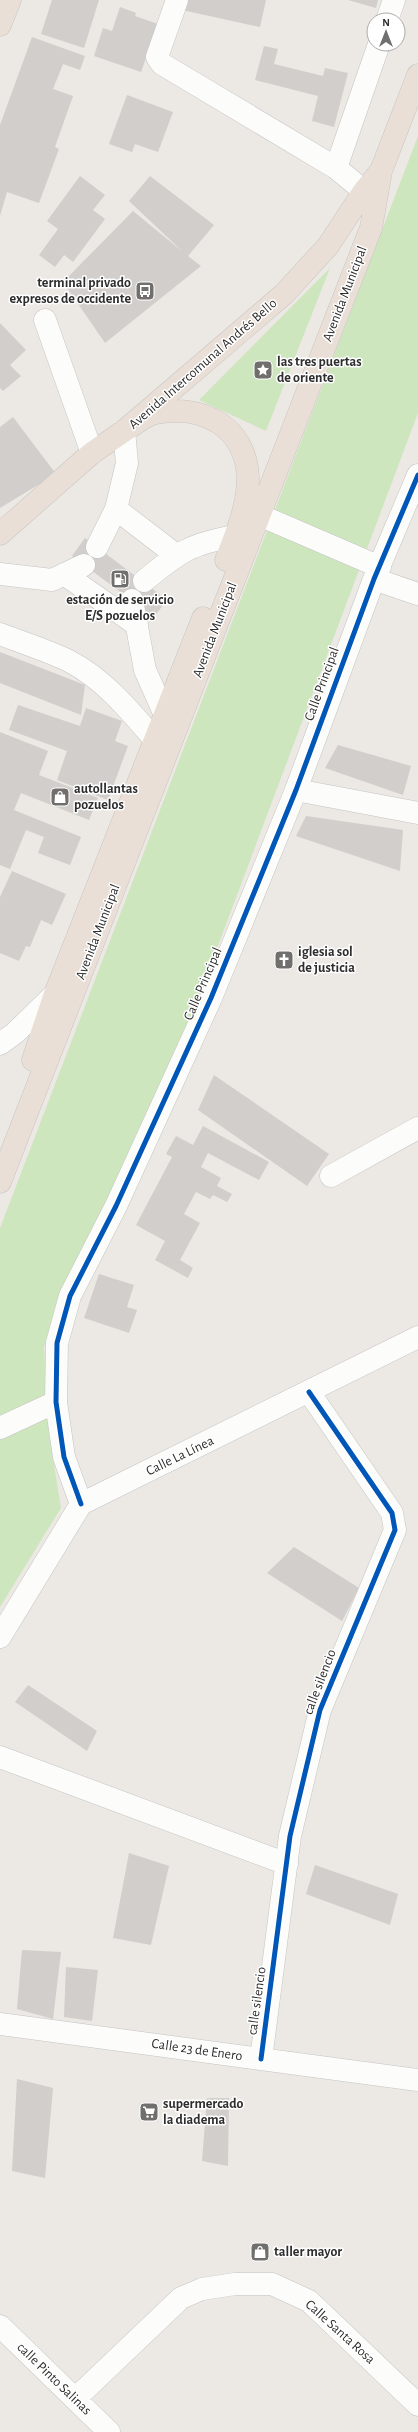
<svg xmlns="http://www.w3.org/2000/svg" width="418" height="2432" font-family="'Alegreya Sans',sans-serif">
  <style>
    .green { fill: #cee6be }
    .building { fill: #d1cecb }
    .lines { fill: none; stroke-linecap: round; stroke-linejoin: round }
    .minor-casing { stroke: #c5c4c5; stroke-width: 23 }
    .highway-casing { stroke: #c6c5c4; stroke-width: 23 }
    .minor { stroke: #fcfcfb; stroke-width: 22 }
    .highway { stroke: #eadfd6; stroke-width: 22 }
    .cycleway-casing { stroke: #fff; stroke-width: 8 }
    .cycleway { stroke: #0057b8; stroke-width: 5 }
    .labels { text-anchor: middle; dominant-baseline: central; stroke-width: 3; stroke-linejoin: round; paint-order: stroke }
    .poi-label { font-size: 14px; font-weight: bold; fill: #2e2e2e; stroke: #fff; text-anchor: start }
    .street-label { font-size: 14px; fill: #2e2e2e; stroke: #fff }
  </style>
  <rect width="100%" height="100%" fill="#ece8e4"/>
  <!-- green -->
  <path class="green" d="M418 136V413L195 1007 44 1347 49 1433 61 1508 0 1607V1228Z
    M330 268 266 431 199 400Z"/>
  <!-- building -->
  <path class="building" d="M52 0H99L84 48 41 34Z
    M185 0H266L260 27 182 10Z
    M348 0H378L376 8Z
    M120 7 136 13 135 16 158 24 141 72 94 56 103 28 112 31Z
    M32 37 85 56 80 70 63 64 53 89 73 96 55 147 59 149 39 203 7 192 0 216V125Z
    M264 46 278 49 274 64 323 76 325 68 348 73 334 127 312 121 318 96 255 80Z
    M127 95 173 112 158 152 135 144 132 152 109 144Z
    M80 176 105 195 93 210 105 219 73 262 64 255 55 267 39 255 58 229 47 221Z
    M150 176 214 225 188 256 201 266 105 343 63 282 133 211 183 252 129 201Z
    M0 323 26 350 10 365 21 376 3 391 0 388Z
    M13 417 56 474 0 508V427Z
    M85 538 167 600 154 617 72 556Z
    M0 652 85 685 81 715 0 683Z
    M18 705 80 726 86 708 122 721 115 741 128 746 108 800 57 780 67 751 9 730Z
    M0 732 48 751 39 775 98 798 89 820 21 793 14 810 81 837 70 865 38 853 44 837 26 830 10 869 0 865Z
    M338 745 411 766 403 795 325 768Z
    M306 816 403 830 400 871 296 836Z
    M12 871 66 894 52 925 41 920 30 947 26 946 19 961 0 953V897Z
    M214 1075 329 1154 307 1186 198 1110Z
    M203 1126 269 1162 259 1180 208 1153 201 1167 221 1178 217 1186 232 1194 227 1202 213 1195 210 1199 196 1192 184 1214 200 1223 180 1260 193 1268 188 1278 155 1260 165 1241 136 1225 172 1157 166 1154 176 1136 193 1145Z
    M99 1274 134 1285 127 1307 137 1310 129 1333 84 1318Z
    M294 1547 359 1588 342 1621 267 1573Z
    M28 1685 97 1731 87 1751 15 1702Z
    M129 1853 169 1866 151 1945 113 1938Z
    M315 1865 398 1894 390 1925 306 1894Z
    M22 1950 61 1952 53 2019 17 2009Z
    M66 1967 98 1970 92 2021 64 2017Z
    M17 2079 53 2088 45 2178 12 2171Z
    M207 2098H229L228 2166 202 2161Z"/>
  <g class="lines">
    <defs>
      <path id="minor" d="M177 0 157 57 162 64 336 168 364 191
        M387 20 394 0
        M336 168 379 44
        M45 320 92 453
        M116 509 176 555
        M259 515 380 567
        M97 547 116 509 127 463 124 431
        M0 574 52 580 84 565
        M64 574 137 625
        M374 579 418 594
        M144 581C179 552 190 544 235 536
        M132 600 145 670 165 715
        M0 634C23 643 47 650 69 661 104 679 130 711 155 740
        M296 790 418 813
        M0 1044 15 1033 55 994
        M331 1176 418 1128
        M0 1428 56 1402
        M81 1504 64 1457 56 1402 57 1343 70 1296 116 1206 211 998 296 790 374 579 418 475
        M0 1637 81 1504 418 1337
        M0 1757 287 1864
        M0 2024 418 2080
        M261 2059 290 1836 320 1710 395 1530 392 1513 309 1392
        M0 2326 109 2432
        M75 2399 181 2298 202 2289 235 2284H272L309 2301 418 2405"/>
      <path id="highway" d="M0 25 10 0
        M124 431C133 426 145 415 156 413 202 404 246 426 248 478 248 506 236 535 226 560
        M0 534 92 453 124 431 284 294 328 246 364 191 379 173
        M33 1060 55 994 203 618
        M0 1182 371 228 381 171 418 75"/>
    </defs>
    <!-- minor casing -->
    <use href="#minor" class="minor-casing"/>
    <!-- highway casing -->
    <use href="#highway" class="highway-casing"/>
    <!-- minor -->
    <use href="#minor" class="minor"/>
    <!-- highway -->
    <use href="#highway" class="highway"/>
    <defs>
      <path id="cycleway" d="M81 1504 64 1457 56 1402 57 1343 70 1296 116 1206 211 998 296 790 374 579 418 475
        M261 2059 290 1836 320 1710 395 1530 392 1513 309 1392"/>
    </defs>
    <!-- cycleway casing -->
    <use href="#cycleway" class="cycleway-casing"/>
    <!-- cycleway -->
    <use href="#cycleway" class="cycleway"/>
  </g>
  <!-- icons -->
  <defs>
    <symbol id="bus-square" viewBox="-11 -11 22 22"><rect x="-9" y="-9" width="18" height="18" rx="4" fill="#706f6e" stroke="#fff"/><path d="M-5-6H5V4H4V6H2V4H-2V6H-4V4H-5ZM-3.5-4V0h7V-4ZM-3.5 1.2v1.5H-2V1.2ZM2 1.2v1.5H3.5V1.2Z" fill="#fff"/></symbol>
    <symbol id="sight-square" viewBox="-11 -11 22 22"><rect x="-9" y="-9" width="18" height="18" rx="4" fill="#706f6e" stroke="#fff"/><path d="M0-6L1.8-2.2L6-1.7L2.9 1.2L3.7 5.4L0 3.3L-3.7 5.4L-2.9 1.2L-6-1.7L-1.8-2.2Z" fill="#fff"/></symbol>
    <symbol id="fuel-square" viewBox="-11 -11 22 22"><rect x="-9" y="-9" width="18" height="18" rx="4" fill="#706f6e" stroke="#fff"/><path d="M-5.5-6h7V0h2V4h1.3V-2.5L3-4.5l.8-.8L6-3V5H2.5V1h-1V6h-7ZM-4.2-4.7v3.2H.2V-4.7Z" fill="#fff"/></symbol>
    <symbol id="shop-square" viewBox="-11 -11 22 22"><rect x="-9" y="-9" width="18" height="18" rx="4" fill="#706f6e" stroke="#fff"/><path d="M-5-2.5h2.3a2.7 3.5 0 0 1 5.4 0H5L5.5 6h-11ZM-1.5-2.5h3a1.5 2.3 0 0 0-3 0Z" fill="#fff"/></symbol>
    <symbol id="church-square" viewBox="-11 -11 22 22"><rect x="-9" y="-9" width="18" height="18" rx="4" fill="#706f6e" stroke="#fff"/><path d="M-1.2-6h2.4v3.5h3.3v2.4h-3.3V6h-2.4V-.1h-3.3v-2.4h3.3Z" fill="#fff"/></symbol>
    <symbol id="supermarket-square" viewBox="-11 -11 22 22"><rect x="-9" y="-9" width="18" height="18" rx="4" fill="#706f6e" stroke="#fff"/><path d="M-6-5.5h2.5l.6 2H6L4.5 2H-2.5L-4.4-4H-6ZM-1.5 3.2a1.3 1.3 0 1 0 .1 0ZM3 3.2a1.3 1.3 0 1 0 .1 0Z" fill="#fff"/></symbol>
  </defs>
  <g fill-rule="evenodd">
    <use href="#bus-square" x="134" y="280" width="22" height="22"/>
    <use href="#sight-square" x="252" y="359" width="22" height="22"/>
    <use href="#fuel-square" x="109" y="568" width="22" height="22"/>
    <use href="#shop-square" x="49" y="786" width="22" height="22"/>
    <use href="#church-square" x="273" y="949" width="22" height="22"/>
    <use href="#supermarket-square" x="138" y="2101" width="22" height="22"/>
    <use href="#shop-square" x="249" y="2241" width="22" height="22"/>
  </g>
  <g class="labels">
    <!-- poi labels -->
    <g class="poi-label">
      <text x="131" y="283" text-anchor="end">terminal privado<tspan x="131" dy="16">expresos de occidente</tspan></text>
      <text x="277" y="362">las tres puertas<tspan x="277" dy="16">de oriente</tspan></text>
      <text x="120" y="600" text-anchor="middle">estación de servicio<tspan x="120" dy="16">E/S pozuelos</tspan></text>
      <text x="74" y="789">autollantas<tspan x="74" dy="16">pozuelos</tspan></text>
      <text x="298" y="952">iglesia sol<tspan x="298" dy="16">de justicia</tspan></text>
      <text x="163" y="2104">supermercado<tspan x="163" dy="16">la diadema</tspan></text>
      <text x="274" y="2252">taller mayor</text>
    </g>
    <!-- street labels -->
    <g class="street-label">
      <text transform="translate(345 294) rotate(-69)">Avenida Municipal</text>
      <text transform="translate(203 364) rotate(-41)">Avenida Intercomunal Andrés Bello</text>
      <text transform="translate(215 630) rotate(-69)">Avenida Municipal</text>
      <text transform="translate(322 684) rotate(-70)">Calle Principal</text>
      <text transform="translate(98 932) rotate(-69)">Avenida Municipal</text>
      <text transform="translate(203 984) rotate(-67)">Calle Principal</text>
      <text transform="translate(180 1456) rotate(-26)">Calle La Línea</text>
      <text transform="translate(320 1682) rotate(-69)">calle silencio</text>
      <text transform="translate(257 2001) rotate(-82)">calle silencio</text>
      <text transform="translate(197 2050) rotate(8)">Calle 23 de Enero</text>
      <text transform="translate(340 2332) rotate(42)">Calle Santa Rosa</text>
      <text transform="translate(54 2379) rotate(44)">calle Pinto Salinas</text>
    </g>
  </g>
  <!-- north arrow -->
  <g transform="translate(386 32)"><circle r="19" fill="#ffffff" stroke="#ababab"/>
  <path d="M0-3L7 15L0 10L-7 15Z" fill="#706f6e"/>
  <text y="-6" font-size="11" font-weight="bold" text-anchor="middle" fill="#2e2e2e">N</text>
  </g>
</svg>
